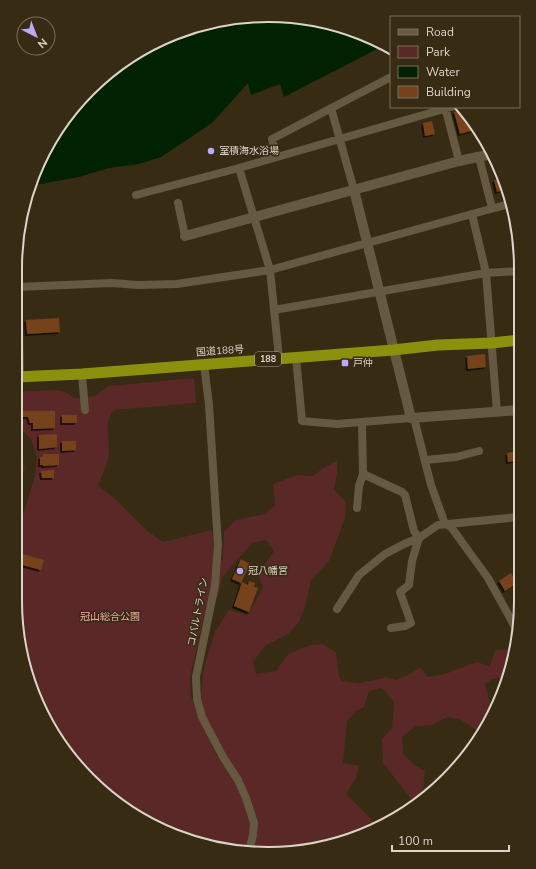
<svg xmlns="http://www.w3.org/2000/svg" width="536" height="869" font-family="'Nunito Sans','Noto Sans JP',sans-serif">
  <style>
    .green { fill: #592827; fill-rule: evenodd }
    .water { fill: #002102 }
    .building { fill: #76421c; filter: url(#shadow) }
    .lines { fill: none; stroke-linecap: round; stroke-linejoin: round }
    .minor { stroke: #665941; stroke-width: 8 }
    .tertiary { stroke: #665941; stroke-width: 10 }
    .trunk { stroke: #8b910d; stroke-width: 11 }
    .poi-dot { fill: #b8abf7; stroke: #372b14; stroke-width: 1.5 }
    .labels { text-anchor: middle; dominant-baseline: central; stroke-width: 3; stroke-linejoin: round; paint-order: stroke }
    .shield { fill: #372b14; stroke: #aaa291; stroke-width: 1 }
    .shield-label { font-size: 9px; font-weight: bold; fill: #dcd5c7 }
    .poi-label { font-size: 10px; fill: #dcd5c7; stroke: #372b14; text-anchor: start }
    .street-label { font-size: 10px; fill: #dcd5c7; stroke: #372b14 }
    .park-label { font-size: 10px; fill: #f8a9a4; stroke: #372b14 }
    .rim { fill: none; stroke: #dcd5c7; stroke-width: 2 }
  </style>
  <defs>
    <filter id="shadow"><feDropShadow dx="-2" dy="2" stdDeviation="0" flood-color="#0009"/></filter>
  </defs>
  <rect width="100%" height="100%" fill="#372b14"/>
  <!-- green -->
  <path class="green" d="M194 378 196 403 114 410C102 423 112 443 108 459 106 468 101 477 98 486L114 498 146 530 163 542 212 530 214 544 213 566 223 559 224 531 236 520 264 514 275 506 273 484 297 475 313 476 323 468 337 461V474L334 489 346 502 345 518 329 561 311 580 305 607 299 622 288 634 265 646 253 662 256 674 276 671 288 654 311 645 322 644 336 652 339 676 342 681 361 683 386 677 396 680 410 674 420 667 428 677 445 674 477 662 489 666 496 650 514 649 507 677 492 679 485 684 491 706 495 710 481 733 461 720 447 717 432 725 416 726 402 737 403 754 414 765 425 771 422 798 412 800 383 763 382 739 392 728 394 702 382 688 369 691 364 707 356 711 347 721 343 763 359 766 356 778 346 794 378 826 349 841 268 854 187 841 114 802 67 755 28 682 15 601V526L23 515 35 476 37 457 31 439 16 425V392L56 390 65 392 75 398 95 396 109 386ZM266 540 274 551 258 575 263 587 248 615 229 610 215 632 204 667 200 707 235 782 216 754 199 718 191 696 190 677 206 607 218 596 222 578 238 559 252 543Z
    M16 447 21 454 25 469 16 483Z"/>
  <!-- water -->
  <path class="water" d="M235 17 333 24 381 47 284 97 280 84 251 95 248 83 212 123 161 157 139 164 109 168 79 177 30 186 34 171 67 114 141 49Z"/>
  <!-- building -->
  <path class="building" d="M459 110 474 126 475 130 460 134 454 112Z
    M432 121 435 134 425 136 423 123Z
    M503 179 510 196 504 197 503 190 497 192 494 180Z
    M59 318 60 332 27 334 26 320Z
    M485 354 486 367 468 369 467 356Z
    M22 411H55V428L33 429V423H30L28 417H23Z
    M62 415H77V423H62Z
    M57 434V447L39 449V435Z
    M62 441H76V450L62 451Z
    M520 451 519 489H518L515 461 508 462 507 453Z
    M43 454H59V465L43 466V465H40V457L43 456Z
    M54 470V478H42L41 471Z
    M15 552 44 560 41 570 15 563Z
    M241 559 250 564 241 583 232 579Z
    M511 573 517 583 505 591 499 581Z
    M249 581 255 583 254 587 258 588 249 612 234 606 242 582 248 585Z"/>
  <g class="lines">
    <!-- minor -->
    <path class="minor" d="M445 107 459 161
      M331 108 354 190
      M277 157 272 139 391 77
      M479 157 492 208
      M239 168 270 270 279 358
      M136 195 239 168 451 107
      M178 203 185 236
      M472 214 486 273 497 412
      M17 287 112 283 138 285 177 284 270 270 472 214 513 203
      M274 310 486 273 520 271
      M19 328 20 377
      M296 357 302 421 337 424 411 418 415 422 431 485 445 524 451 527 488 578 519 634
      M204 364 209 405 218 545 215 585 196 677 197 699 202 717 223 757 238 780 246 798 254 823 253 835 249 851
      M82 374 85 410
      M425 460 456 457 479 451
      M363 474 402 492 405 495 414 531 419 538 412 561 409 585 400 592 411 623 405 626 391 628
      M357 508 359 486 363 474 362 422
      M337 609 359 575 385 554 404 544 419 538 438 525 519 517"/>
    <!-- tertiary -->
    <path class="tertiary" d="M354 190 411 418 520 410
      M185 236 459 161 492 154"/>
    <!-- trunk -->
    <path class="trunk" d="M16 377 82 374 393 350 438 345 492 343 520 340"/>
  </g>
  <!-- markers -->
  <g class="poi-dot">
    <circle cx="211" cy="151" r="4"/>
    <rect x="341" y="359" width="8" height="8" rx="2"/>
    <circle cx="240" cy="571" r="4"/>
  </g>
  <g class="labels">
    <!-- shield labels -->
    <rect class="shield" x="255" y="352" width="26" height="14" rx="3"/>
    <g class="shield-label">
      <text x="268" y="359">188</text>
    </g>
    <!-- poi labels -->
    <g class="poi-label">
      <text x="219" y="151">室積海水浴場</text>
      <text x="353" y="363">戸仲</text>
      <text x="248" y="571">冠八幡宮</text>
    </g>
    <!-- street labels -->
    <g class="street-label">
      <text transform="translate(220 351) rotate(-4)">国道188号</text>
      <text transform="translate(198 612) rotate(-79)">コバルトライン</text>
    </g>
    <!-- park labels -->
    <g class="park-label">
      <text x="110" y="617">冠山総合公園</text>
    </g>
  </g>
  <!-- crop -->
  <path d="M0 0H536V869H0ZM268 22H268A246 246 0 0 1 514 268V601A246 246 0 0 1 268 847H268A246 246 0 0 1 22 601V268A246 246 0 0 1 268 22Z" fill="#372b14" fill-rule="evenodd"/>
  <path class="rim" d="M268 22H268A246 246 0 0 1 514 268V601A246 246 0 0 1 268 847H268A246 246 0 0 1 22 601V268A246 246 0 0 1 268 22Z"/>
  <!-- legend -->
  <rect x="390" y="16" width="130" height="92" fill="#372b14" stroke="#796f5c"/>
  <rect x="398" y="29" width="20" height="6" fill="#665941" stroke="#796f5c"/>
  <text x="426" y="36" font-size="12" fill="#dcd5c7">Road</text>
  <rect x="398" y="46" width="20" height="12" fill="#592827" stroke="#796f5c"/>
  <text x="426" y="56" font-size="12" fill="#dcd5c7">Park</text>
  <rect x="398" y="66" width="20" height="12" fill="#002102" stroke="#796f5c"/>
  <text x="426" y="76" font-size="12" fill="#dcd5c7">Water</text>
  <rect x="398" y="86" width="20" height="12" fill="#76421c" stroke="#796f5c"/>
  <text x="426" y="96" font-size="12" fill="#dcd5c7">Building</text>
  <!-- north arrow -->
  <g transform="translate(36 36) rotate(138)"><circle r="19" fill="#372b14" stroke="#796f5c"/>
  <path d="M0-3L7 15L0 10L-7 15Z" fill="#b8abf7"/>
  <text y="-6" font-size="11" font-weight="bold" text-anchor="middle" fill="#dcd5c7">N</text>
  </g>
  <!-- scale -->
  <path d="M392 845v6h117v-6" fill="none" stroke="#dcd5c7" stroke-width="2"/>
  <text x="398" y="845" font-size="12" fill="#dcd5c7" stroke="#372b14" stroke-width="3" paint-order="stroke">100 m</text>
</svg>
